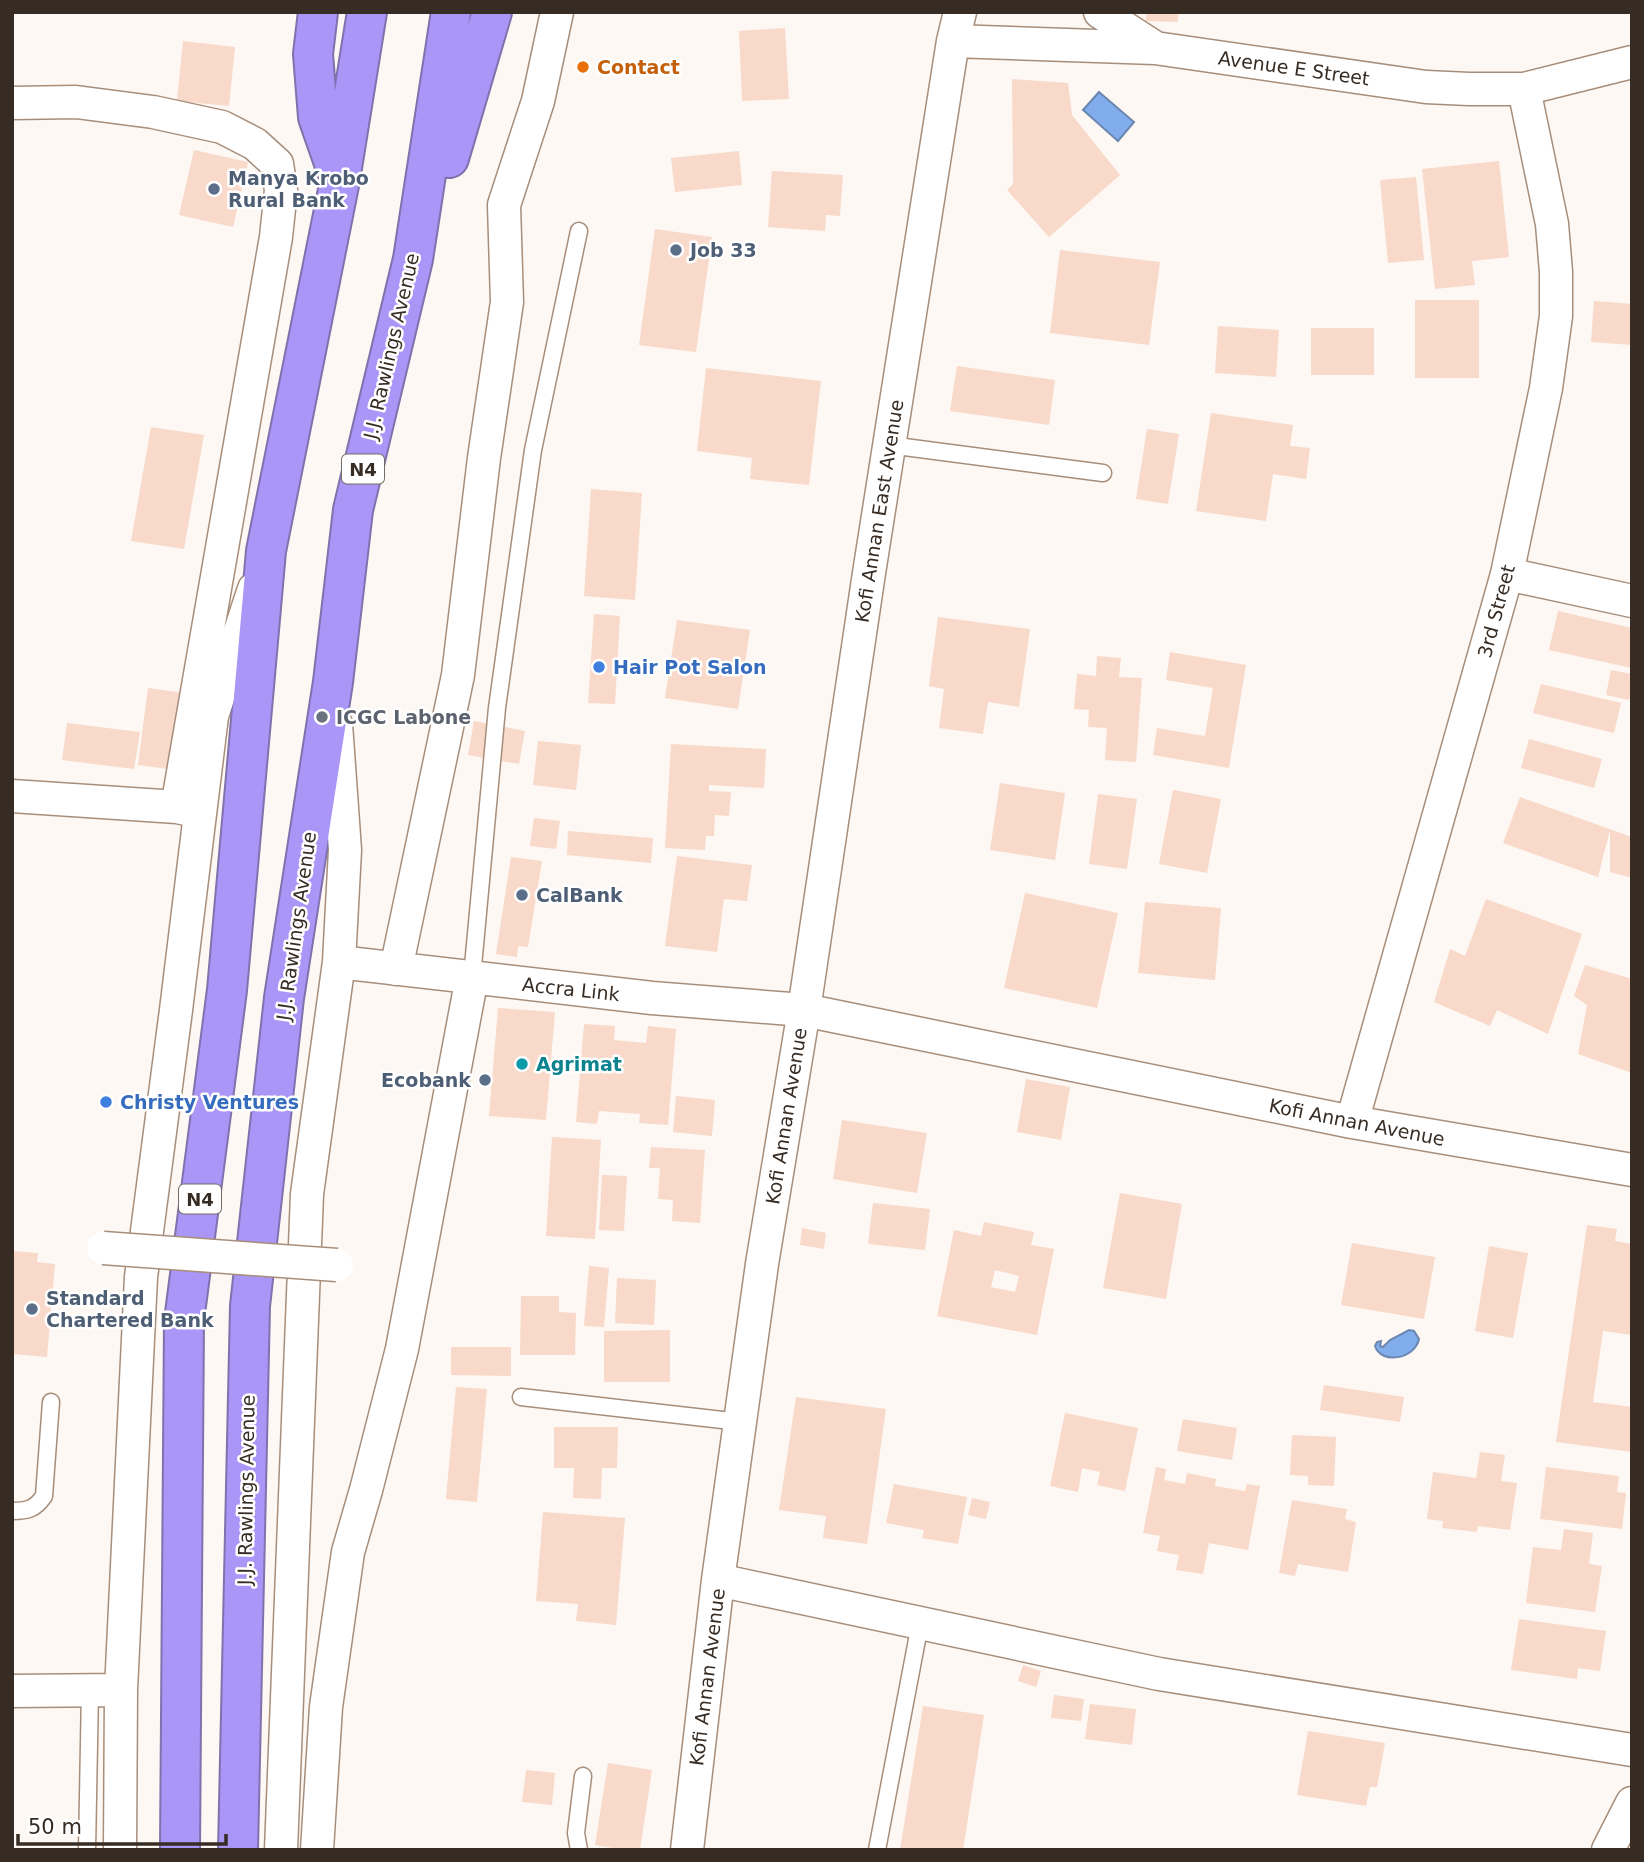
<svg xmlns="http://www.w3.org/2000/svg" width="1644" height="1862" font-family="'DejaVu Sans',sans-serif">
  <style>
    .water { fill: #81adec; stroke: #6b86b0; stroke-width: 2 }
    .building { fill: #f9d9c9; fill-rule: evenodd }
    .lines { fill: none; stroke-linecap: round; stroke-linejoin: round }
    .lane-casing { stroke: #a78e7b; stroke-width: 19 }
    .street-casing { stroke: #a78e7b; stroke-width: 35 }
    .highway-casing { stroke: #8171ad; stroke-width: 42 }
    .lane { stroke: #fff; stroke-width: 16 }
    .street { stroke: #fff; stroke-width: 32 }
    .highway { stroke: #a996f7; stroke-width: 38 }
    .street-bridge-casing { stroke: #a78e7b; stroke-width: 35; stroke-linecap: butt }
    .street-bridge { stroke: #fff; stroke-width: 32 }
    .food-dot { fill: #e8710a; stroke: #fff; stroke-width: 2.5 }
    .service-dot { fill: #5c6f8a; stroke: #fff; stroke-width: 2.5 }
    .shop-dot { fill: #3f7fe0; stroke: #fff; stroke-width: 2.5 }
    .worship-dot { fill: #6b7280; stroke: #fff; stroke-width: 2.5 }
    .culture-dot { fill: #0f9aa8; stroke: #fff; stroke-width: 2.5 }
    .labels { text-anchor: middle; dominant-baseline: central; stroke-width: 5; stroke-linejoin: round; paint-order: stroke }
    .shield { fill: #fff; stroke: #736b66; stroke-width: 2 }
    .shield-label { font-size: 18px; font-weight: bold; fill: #372c24 }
    .food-label { font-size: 19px; font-weight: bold; fill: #c56008; stroke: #fff; text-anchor: start }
    .street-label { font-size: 19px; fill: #372c24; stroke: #fff }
    .service-label { font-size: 19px; font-weight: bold; fill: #4e5e75; stroke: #fff; text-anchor: start }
    .shop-label { font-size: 19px; font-weight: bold; fill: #366cbe; stroke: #fff; text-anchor: start }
    .worship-label { font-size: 19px; font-weight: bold; fill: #5b616d; stroke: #fff; text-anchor: start }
    .culture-label { font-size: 19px; font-weight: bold; fill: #0d838f; stroke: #fff; text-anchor: start }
  </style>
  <rect width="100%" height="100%" fill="#fdf8f3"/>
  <!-- water -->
  <path class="water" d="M1099 92 1134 122 1118 141 1083 110Z
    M1409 1330 1414 1331 1419 1339C1415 1359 1381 1365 1375 1346L1377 1342 1381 1341 1380 1346 1383 1347 1390 1340Z"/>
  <!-- building -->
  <path class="building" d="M1146 12H1178V22L1146 21Z
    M785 28 789 99 742 101 739 31Z
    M183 41 235 47 229 106 177 101Z
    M1012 79 1068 83 1072 115 1120 175 1049 237 1007 190 1013 184Z
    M194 150 248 162 233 227 179 215Z
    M739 151 742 185 675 192 671 158Z
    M1499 161 1509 257 1472 261 1475 285 1435 289 1422 169Z
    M772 171 843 175 840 216 826 215 825 231 768 227Z
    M1416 177 1424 260 1388 263 1380 180Z
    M655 229 712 237 696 352 639 345Z
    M1060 250 1160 262 1149 345 1050 333Z
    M1415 300H1479V378H1415Z
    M1594 301 1632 304V345L1591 342Z
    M1218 326 1279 330 1276 377 1215 373Z
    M1311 328H1374V375H1311Z
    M957 366 1055 380 1049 425 950 411Z
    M706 368 821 381 809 485 750 479 752 458 697 451Z
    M1211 413 1293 425 1290 446 1310 448 1306 479 1273 474 1266 521 1196 511Z
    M151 427 204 435 184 549 131 541Z
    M1147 429 1179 434 1168 504 1136 499Z
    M591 489 642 493 635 600 584 596Z
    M1558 611 1632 628V668L1549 650Z
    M594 614 620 616 615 704 588 703Z
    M938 617 1030 629 1019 707 988 702 983 734 939 728 944 689 929 686Z
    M677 620 750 630 738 709 665 698Z
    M1170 652 1246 665 1229 768 1153 755 1157 728 1205 736 1213 688 1166 680Z
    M1097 656 1121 658 1119 677 1142 678 1136 762 1105 760 1107 728 1088 727 1089 710 1074 709 1077 674 1096 676Z
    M1611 670 1632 674V689L1629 700 1606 695Z
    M1541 684 1621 703 1614 733 1533 713Z
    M148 688 184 693 175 770 138 765Z
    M474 721 525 731 519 764 468 755Z
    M67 723 140 732 134 769 62 760Z
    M1529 739 1602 759 1594 788 1521 768Z
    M538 741 581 745 576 790 533 785Z
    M671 744 766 749 764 788 709 785V791L731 792 729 816 715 815 714 836H706L705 850 665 848Z
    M1000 783 1065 793 1055 860 990 850Z
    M1173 790 1221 799 1207 873 1159 864Z
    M1098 794 1137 799 1127 869 1089 864Z
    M1520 797 1632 837V878L1610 872V830L1598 877 1503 843Z
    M534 818 560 821 556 849 530 846Z
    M568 831 653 838 651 863 567 855Z
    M677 856 752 865 747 901 724 899 717 952 665 946Z
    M511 857 542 861 528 947 518 946 517 957 496 954Z
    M1025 893 1118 913 1097 1008 1004 988Z
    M1486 899 1582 934 1548 1034 1497 1010 1490 1026 1434 1002 1450 949 1465 956Z
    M1145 902 1221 908 1215 980 1138 973Z
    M1585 965 1632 979V1073L1578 1054 1587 1005 1574 996Z
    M498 1008 555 1012 546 1120 489 1116Z
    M584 1024 615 1026 614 1040 646 1043 648 1026 676 1029 668 1125 639 1123 640 1114 599 1111 597 1124 576 1122Z
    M1026 1079 1070 1087 1061 1140 1017 1132Z
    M676 1096 715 1100 712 1136 673 1132Z
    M842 1120 927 1133 917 1193 833 1179Z
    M552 1137 601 1140 595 1239 546 1236Z
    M651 1147 705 1150 700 1223 672 1221 673 1200 658 1199 660 1168H649Z
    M602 1175 627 1176 624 1231 599 1230Z
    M1120 1193 1182 1204 1166 1299 1103 1288Z
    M873 1203 930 1209 925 1250 868 1244Z
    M984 1222 1034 1232 1031 1245 1054 1249 1037 1335 937 1316 954 1230 981 1236ZM995 1270 1019 1276 1015 1292 991 1287Z
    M1587 1225 1617 1229 1615 1241 1632 1244V1335L1603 1331 1593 1402 1632 1407V1452L1556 1442Z
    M802 1228 826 1233 824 1249 800 1245Z
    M1352 1243 1435 1257 1424 1319 1341 1305Z
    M1489 1246 1528 1253 1513 1338 1475 1331Z
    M12 1251 38 1253 37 1262 55 1264 47 1357 12 1354Z
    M589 1266 609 1268 604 1327 584 1326Z
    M617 1278 656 1280 654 1325 615 1323Z
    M521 1296H559V1312L576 1313 575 1355H520Z
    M670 1330V1382H604V1331Z
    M451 1347H511V1376L451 1375Z
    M1324 1385 1404 1397 1400 1422 1320 1410Z
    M456 1387 487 1389 477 1502 446 1499Z
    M796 1397 886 1409 867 1544 823 1538 826 1516 779 1510Z
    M1065 1413 1138 1428 1125 1491 1097 1485 1100 1472 1082 1468 1078 1492 1050 1486Z
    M1183 1419 1237 1428 1232 1460 1177 1451Z
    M554 1427H618L617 1468H602L601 1499 573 1498 574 1468H554Z
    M1292 1435 1336 1437 1334 1486 1308 1485V1476L1290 1475Z
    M1480 1452 1505 1455 1501 1481 1517 1483 1510 1530 1478 1526 1477 1532 1442 1528 1443 1521 1427 1519 1433 1472 1476 1478Z
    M1156 1467 1166 1469 1164 1480 1185 1484 1187 1473 1216 1479 1215 1486 1245 1491 1247 1484 1260 1486 1248 1550 1209 1543 1203 1574 1176 1570 1179 1555 1157 1551 1160 1536 1143 1533Z
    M1546 1467 1619 1476 1617 1492 1626 1493 1622 1529 1540 1519Z
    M894 1484 967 1497 958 1544 922 1538 924 1530 886 1523Z
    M972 1498 990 1502 986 1519 968 1515Z
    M1292 1500 1347 1509 1345 1519 1356 1522 1348 1572 1298 1564 1295 1576 1279 1573Z
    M543 1512 625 1518 616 1625 576 1621 578 1604 536 1601Z
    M1564 1529 1593 1533 1589 1564 1602 1566 1595 1612 1526 1603 1533 1547 1561 1550Z
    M1519 1619 1606 1631 1600 1671 1578 1668 1577 1679 1511 1670Z
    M1023 1665 1041 1671 1036 1687 1018 1681Z
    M1054 1695 1084 1699 1081 1721 1051 1718Z
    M1090 1704 1136 1709 1132 1745 1085 1739Z
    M923 1706 984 1715 963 1850H900Z
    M1308 1731 1385 1743 1377 1787H1370L1366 1806 1297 1795Z
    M608 1763 652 1770 640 1850H624L595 1845Z
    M526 1770 555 1773 552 1805 522 1802Z"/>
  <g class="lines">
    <defs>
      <path id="lane" d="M889 445 1103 473
        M472 977 497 708 533 450 579 231
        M521 1397 740 1422
        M12 1511C28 1511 35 1509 44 1496L51 1402
        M87 1850 90 1690
        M579 1850 576 1833 583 1776
        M877 1850 920 1624"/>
      <path id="street" d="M1100 12 1154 47
        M953 41 1155 48 1426 87 1469 89H1524L1632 62
        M12 103 76 102 153 112 222 127 255 144 277 164 281 190 276 237 177 807
        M1507 574 1632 601
        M12 796 177 807 196 811
        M339 962 652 998 804 1010 1352 1122 1632 1170
        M396 969 458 675 484 458 507 302 504 205 538 101 557 12
        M1352 1122 1507 574 1546 388 1556 316V272L1552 224 1524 89
        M718 1580 1159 1674 1632 1750
        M12 1691 121 1690
        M120 1850 121 1690 141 1277 176 1010 212 716 254 589
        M281 1850 307 1194 339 962 345 850 336 724
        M317 1850 326 1707 348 1552 366 1490 402 1349 472 977
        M687 1850 718 1580 762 1264 804 1010 869 573 953 41 960 12
        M1608 1850 1632 1803"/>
      <path id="highway" d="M318 12 313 54 318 117 339 177
        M449 158 492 12
        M180 1850 184 1321 227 990 266 551 340 180 367 12
        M238 1850 250 1306 284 998 333 682 353 510 413 259 451 12"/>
    </defs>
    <!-- lane casing -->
    <use href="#lane" class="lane-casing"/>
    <!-- street casing -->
    <use href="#street" class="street-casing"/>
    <!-- highway casing -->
    <use href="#highway" class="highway-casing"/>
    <!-- lane -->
    <use href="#lane" class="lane"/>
    <!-- street -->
    <use href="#street" class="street"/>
    <!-- highway -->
    <use href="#highway" class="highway"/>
    <defs>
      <path id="street-bridge" d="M103 1248 337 1265"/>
    </defs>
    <!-- street-bridge casing -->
    <use href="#street-bridge" class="street-bridge-casing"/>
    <!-- street-bridge -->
    <use href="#street-bridge" class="street-bridge"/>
  </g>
  <!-- markers -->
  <circle class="food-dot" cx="583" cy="67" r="7"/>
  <g class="service-dot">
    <circle cx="214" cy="189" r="7"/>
    <circle cx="676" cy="250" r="7"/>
    <circle cx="522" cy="895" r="7"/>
    <circle cx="485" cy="1080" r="7"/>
    <circle cx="32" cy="1309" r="7"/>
  </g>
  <g class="shop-dot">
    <circle cx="599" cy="667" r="7"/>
    <circle cx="106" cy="1102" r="7"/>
  </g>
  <circle class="worship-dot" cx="322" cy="717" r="7"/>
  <circle class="culture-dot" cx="522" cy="1064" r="7"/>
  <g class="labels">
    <!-- shield labels -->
    <g class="shield">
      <rect x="342" y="454.5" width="42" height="29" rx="5"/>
      <rect x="179" y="1184.5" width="42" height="29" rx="5"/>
    </g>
    <g class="shield-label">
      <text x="363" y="469">N4</text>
      <text x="200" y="1199">N4</text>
    </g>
    <!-- food labels -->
    <g class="food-label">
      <text x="597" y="67">Contact</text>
    </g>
    <!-- street labels -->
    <g class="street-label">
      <text transform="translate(1294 68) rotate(8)">Avenue E Street</text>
      <text transform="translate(391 346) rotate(-77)">J.J. Rawlings Avenue</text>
      <text transform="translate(879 511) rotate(-81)">Kofi Annan East Avenue</text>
      <text transform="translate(1496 611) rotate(-75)">3rd Street</text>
      <text transform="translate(296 926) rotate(-82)">J.J. Rawlings Avenue</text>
      <text transform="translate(571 989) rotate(6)">Accra Link</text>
      <text transform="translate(786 1116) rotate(-81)">Kofi Annan Avenue</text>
      <text transform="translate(1357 1122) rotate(11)">Kofi Annan Avenue</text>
      <text transform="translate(246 1490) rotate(-89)">J.J. Rawlings Avenue</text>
      <text transform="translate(707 1677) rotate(-83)">Kofi Annan Avenue</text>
    </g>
    <!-- service labels -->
    <g class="service-label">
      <text x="228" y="178">Manya Krobo<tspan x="228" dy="22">Rural Bank</tspan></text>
      <text x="690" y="250">Job 33</text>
      <text x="536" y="895">CalBank</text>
      <text x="471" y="1080" text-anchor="end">Ecobank</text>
      <text x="46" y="1298">Standard<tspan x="46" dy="22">Chartered Bank</tspan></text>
    </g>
    <!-- shop labels -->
    <g class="shop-label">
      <text x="613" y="667">Hair Pot Salon</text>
      <text x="120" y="1102">Christy Ventures</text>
    </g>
    <!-- worship labels -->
    <g class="worship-label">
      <text x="336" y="717">ICGC Labone</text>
    </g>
    <!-- culture labels -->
    <g class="culture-label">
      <text x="536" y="1064">Agrimat</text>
    </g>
  </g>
  <!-- border -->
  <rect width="1644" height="1862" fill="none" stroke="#372c24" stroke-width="28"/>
  <!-- scale -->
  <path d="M18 1834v10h208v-10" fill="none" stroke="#372c24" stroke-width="3.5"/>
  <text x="28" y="1834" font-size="21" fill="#372c24" stroke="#ffffff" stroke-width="5" paint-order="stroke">50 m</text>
</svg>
